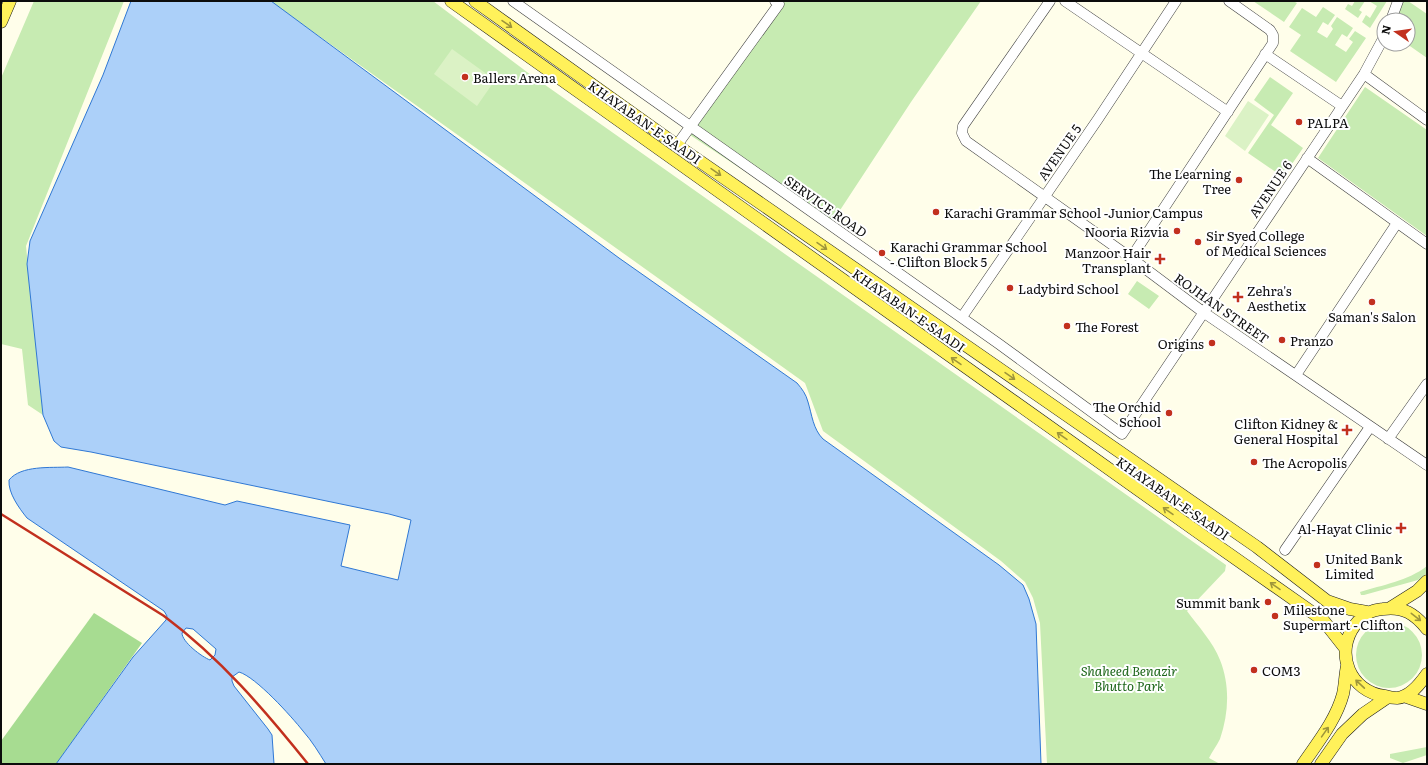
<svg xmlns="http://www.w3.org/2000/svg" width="1428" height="765" viewBox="0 0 1428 765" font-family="Literata,serif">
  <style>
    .green { fill: #c7ebb2 }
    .forest { fill: #a7dc91 }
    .pitch { fill: #dbf2c5 }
    .water { fill: #acd0f9; stroke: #3078d4; fill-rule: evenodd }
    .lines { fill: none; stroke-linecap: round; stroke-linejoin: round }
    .minor-casing { stroke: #3f3f3f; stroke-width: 11 }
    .major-casing { stroke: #1d1d1d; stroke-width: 13 }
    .minor { stroke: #fff; stroke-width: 10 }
    .major { stroke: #fff15a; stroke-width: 12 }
    .rail { stroke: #c2301e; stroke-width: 2.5 }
    .oneway { stroke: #9e953b }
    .poi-dot { fill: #c2301e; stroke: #fff; stroke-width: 1.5 }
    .labels { text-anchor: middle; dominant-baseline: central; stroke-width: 4; stroke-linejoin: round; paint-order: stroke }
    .poi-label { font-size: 13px; fill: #0c0c0c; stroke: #fff; text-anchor: start }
    .street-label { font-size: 13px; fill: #0c0c0c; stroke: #fff }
    .park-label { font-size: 13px; font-style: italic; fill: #1d6619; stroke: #fff }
  </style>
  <rect width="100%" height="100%" fill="#fffeea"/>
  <path class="green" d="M34,1H124L26,246L43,415L28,405L22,349L1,344V78Z
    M270,1H433L531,75L1226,565L1225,571L1187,611C1198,626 1213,642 1220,660C1230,685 1229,713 1220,739C1217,745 1212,752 1209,758L1220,764H1047L1040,623L1033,598L1025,582L1001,561L823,431L805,383Z
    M775,1H981L911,102L829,227L690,135Z
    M1253,1H1293L1297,3L1284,22Z
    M1355,1H1365L1359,10L1362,12L1358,18L1345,9L1348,4L1352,6Z
    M1369,1H1387L1370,28L1362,22L1366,15L1370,18L1377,6Z
    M1402,1H1408L1427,14V58L1407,44L1408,20H1395Z
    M1323,7L1335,15L1328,25L1323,22L1317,32L1327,38L1333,29L1331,26L1337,17L1353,28L1347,37L1342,34L1335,45L1346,52L1353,42L1349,39L1355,31L1366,38L1336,82L1290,51L1301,35L1289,27L1302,8L1316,17Z
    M1270,77L1293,93L1271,125L1303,148L1283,177L1248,153L1274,115L1254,100Z
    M1365,87L1427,130V236L1318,158Z
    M1137,281L1159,296L1149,309L1128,294Z
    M1427,566V573L1418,580L1364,595H1361L1360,592C1382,585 1408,581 1427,566Z
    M1356 655a33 33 0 1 1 66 0a33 33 0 1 1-66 0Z
    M1427,747V755L1403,763L1390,758V754Z"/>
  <path class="forest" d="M94,613L142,643L56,764H1V741Z"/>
  <path class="pitch" d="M452,49L495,80L477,106L434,74Z
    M1248,101L1269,115L1245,151L1225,136Z"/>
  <path class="water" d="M131,1H271L619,258L797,383C802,389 806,394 808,402C812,415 813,429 823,439L999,565L1023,585L1029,599L1036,624L1041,764H326C319,753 312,741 303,731C291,716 256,677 239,672L232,677V681L234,686L268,729L272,735L274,764H56L133,657L166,620L167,616L164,611L27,518C19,508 8,493 9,480C21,465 51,468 68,467L225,505L237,501L350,525L341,566L398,580L411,520L389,514L91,452L61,447L54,441L43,415L27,264L30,241L103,75ZM186,628L193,629L216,649L215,655L210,660C202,657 182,642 182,633Z"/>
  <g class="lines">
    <defs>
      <path id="minor" d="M513,1L999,344L1122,434L1364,74L1384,37
        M1050,1L963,126L962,133L966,141L1131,258L1203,312L1427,465
        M1065,1L1228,112
        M1391,20L1398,1
        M1265,54L1342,106
        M1364,74L1427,120
        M677,145L779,4L775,1
        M1307,158L1427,244
        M1131,258L1273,43V35L1270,30L1229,1
        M962,317L1098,119L1176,1
        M1296,375L1397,223
        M1388,439L1427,384
        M1285,550L1370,427"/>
      <path id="major" d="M451,1L1192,528L1323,620L1345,648
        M475,1L685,151L1257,547L1327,601L1350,609L1367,612
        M1,22L10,1
        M1390,608L1417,591L1427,581
        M1427,629C1415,614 1403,606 1383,609C1370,610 1363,615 1355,625C1334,653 1350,692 1385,696C1388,697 1393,698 1397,698C1410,697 1420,684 1427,674
        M1404,696L1427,704
        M1303,764C1318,742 1336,720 1343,694C1345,685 1345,675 1347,666
        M1321,764L1342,734L1363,714L1388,697"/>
    </defs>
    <use href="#minor" class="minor-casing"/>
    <use href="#major" class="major-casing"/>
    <use href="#minor" class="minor"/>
    <use href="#major" class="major"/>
    <path class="rail" d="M1,514L164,616C220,658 264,709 308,764"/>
  </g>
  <defs><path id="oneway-shaft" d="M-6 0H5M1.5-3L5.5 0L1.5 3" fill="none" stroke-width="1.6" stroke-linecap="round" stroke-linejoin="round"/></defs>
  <g class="oneway">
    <use href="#oneway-shaft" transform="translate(507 24) rotate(35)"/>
    <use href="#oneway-shaft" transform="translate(716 172) rotate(35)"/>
    <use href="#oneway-shaft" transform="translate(822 246) rotate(35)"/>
    <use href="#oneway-shaft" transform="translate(956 361) rotate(-145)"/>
    <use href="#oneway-shaft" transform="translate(1010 376) rotate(35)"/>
    <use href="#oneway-shaft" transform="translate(1062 436) rotate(-145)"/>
    <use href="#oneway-shaft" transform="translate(1168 511) rotate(-145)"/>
    <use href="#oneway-shaft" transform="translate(1275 586) rotate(-145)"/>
    <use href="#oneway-shaft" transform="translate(1416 617) rotate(38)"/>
    <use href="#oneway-shaft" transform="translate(1360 684) rotate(-137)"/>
    <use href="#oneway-shaft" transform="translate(1325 732) rotate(-55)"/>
  </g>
  <g class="poi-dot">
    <circle cx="465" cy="77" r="4"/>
    <circle cx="1299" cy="122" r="4"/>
    <circle cx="1239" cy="180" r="4"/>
    <circle cx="936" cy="212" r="4"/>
    <circle cx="1177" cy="231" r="4"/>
    <circle cx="1198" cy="242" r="4"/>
    <circle cx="882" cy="253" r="4"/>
    <path d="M1158 253h4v4h4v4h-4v4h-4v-4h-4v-4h4z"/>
    <circle cx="1010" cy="288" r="4"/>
    <path d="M1236 291h4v4h4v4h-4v4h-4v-4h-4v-4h4z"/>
    <circle cx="1372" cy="302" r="4"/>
    <circle cx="1067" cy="326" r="4"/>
    <circle cx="1282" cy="340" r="4"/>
    <circle cx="1212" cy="343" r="4"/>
    <circle cx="1169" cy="413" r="4"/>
    <path d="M1345 424h4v4h4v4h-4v4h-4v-4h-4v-4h4z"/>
    <circle cx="1254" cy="462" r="4"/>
    <path d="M1399 522h4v4h4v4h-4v4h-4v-4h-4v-4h4z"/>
    <circle cx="1317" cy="565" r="4"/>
    <circle cx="1268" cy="602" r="4"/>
    <circle cx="1275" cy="616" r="4"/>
    <circle cx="1254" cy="670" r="4"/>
  </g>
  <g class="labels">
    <g class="poi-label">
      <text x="473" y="77">Ballers Arena</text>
      <text x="1307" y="122">PALPA</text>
      <text x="1231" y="173" text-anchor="end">The Learning<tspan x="1231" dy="15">Tree</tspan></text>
      <text x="944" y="212">Karachi Grammar School -Junior Campus</text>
      <text x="1169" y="231" text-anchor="end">Nooria Rizvia</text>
      <text x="1206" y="235">Sir Syed College<tspan x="1206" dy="15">of Medical Sciences</tspan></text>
      <text x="890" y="246">Karachi Grammar School<tspan x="890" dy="15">- Clifton Block 5</tspan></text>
      <text x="1151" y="252" text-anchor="end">Manzoor Hair<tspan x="1151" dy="15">Transplant</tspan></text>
      <text x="1018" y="288">Ladybird School</text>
      <text x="1247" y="290">Zehra's<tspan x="1247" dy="15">Aesthetix</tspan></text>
      <text x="1372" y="316" text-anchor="middle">Saman's Salon</text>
      <text x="1075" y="326">The Forest</text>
      <text x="1290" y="340">Pranzo</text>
      <text x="1204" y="343" text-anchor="end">Origins</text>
      <text x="1161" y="406" text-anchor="end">The Orchid<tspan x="1161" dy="15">School</tspan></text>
      <text x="1338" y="423" text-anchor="end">Clifton Kidney &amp;<tspan x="1338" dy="15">General Hospital</tspan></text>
      <text x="1262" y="462">The Acropolis</text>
      <text x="1392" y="528" text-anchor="end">Al-Hayat Clinic</text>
      <text x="1325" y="558">United Bank<tspan x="1325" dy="15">Limited</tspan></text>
      <text x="1260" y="602" text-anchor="end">Summit bank</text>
      <text x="1283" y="609">Milestone<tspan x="1283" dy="15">Supermart - Clifton</tspan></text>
      <text x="1262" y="670">COM3</text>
    </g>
    <g class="street-label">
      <text transform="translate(645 122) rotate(35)">KHAYABAN-E-SAADI</text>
      <text transform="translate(1059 152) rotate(-55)">AVENUE 5</text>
      <text transform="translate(1270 189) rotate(-56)">AVENUE 6</text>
      <text transform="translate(826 206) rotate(35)">SERVICE ROAD</text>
      <text transform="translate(1222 308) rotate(35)">ROJHAN STREET</text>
      <text transform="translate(909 310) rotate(35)">KHAYABAN-E-SAADI</text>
      <text transform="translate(1173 498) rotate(35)">KHAYABAN-E-SAADI</text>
    </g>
    <g class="park-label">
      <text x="1129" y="670">Shaheed Benazir<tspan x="1129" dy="15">Bhutto Park</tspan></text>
    </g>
  </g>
  <rect width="1428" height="765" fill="none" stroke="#0c0c0c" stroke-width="4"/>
  <g transform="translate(1396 32) rotate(283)"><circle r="19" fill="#ffffff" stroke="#9e9e9e"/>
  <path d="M0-3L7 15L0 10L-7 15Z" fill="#c2301e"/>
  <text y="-6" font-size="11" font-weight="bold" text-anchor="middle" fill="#0c0c0c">N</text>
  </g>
</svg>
